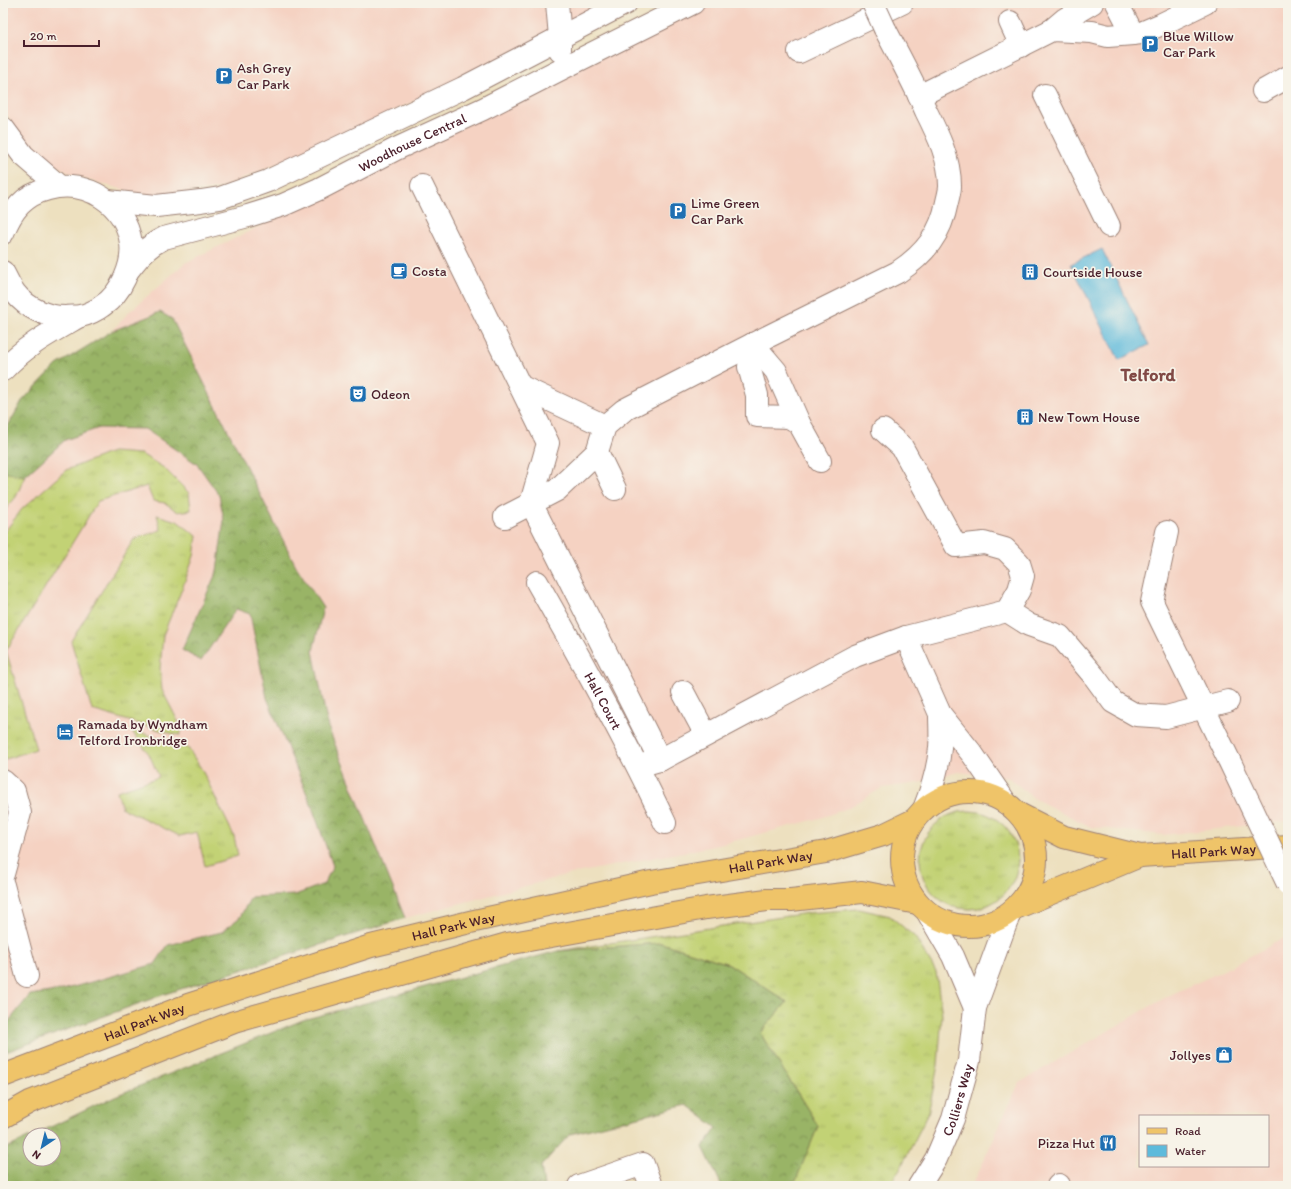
<svg xmlns="http://www.w3.org/2000/svg" width="1291" height="1189" viewBox="0 0 1291 1189" font-family="Itim,sans-serif">
  <style>
    .built { fill: #f5d2c2; fill-rule: evenodd }
    .grass { fill: url(#grass-tufts); stroke: #867850 }
    .forest { fill: url(#forest-crowns); stroke: #726a48 }
    .water { fill: #5dbadb; stroke: #546c83 }
    .lines { fill: none; stroke-linecap: round; stroke-linejoin: round }
    .minor-casing { stroke: #9c8075; stroke-width: 24 }
    .major-casing { stroke: #9c8075; stroke-width: 24 }
    .minor { stroke: #fff; stroke-width: 22 }
    .major { stroke: #efc469; stroke-width: 22 }
    .minor-bridge-casing { stroke: #9c8075; stroke-width: 24; stroke-linecap: butt }
    .minor-bridge { stroke: #fff; stroke-width: 22 }
    .labels { text-anchor: middle; dominant-baseline: central; stroke-width: 3.5; stroke-linejoin: round; paint-order: stroke }
    .poi-label { font-size: 14px; fill: #4a1f2b; stroke: #f7f3e8; text-anchor: start }
    .street-label { font-size: 14px; fill: #4a1f2b; stroke: #f7f3e8 }
    .district-label { font-size: 18px; font-weight: bold; fill: #814945; stroke: #f7f3e8 }
  </style>
  <defs>
    <pattern id="grass-tufts" width="24" height="20" patternUnits="userSpaceOnUse"><rect width="24" height="20" fill="#c2d275"/><path d="M3 7l-1-3M5 7V3M7 7l1-3M15 17l-1-3M17 17v-4M19 17l1-3" fill="none" stroke="#a8b465"/></pattern>
    <pattern id="forest-crowns" width="20" height="18" patternUnits="userSpaceOnUse"><rect width="20" height="18" fill="#99b466"/><path d="M2 6a3 3 0 1 1 6 0M12 15a3 3 0 1 1 6 0" fill="none" stroke="#7f9254"/></pattern>
  </defs>
  <rect width="100%" height="100%" fill="#f7f3e8"/>
  <filter id="ink" filterUnits="userSpaceOnUse"><feTurbulence type="fractalNoise" baseFrequency=".025" numOctaves="2"/><feDisplacementMap in="SourceGraphic" scale="8" xChannelSelector="R" yChannelSelector="G"/><feConvolveMatrix kernelMatrix="1 2 1 2 8 2 1 2 1" color-interpolation-filters="sRGB"/></filter>
  <filter id="wash" filterUnits="userSpaceOnUse"><feTurbulence type="fractalNoise" baseFrequency=".012" numOctaves="4" result="noise"/><feDisplacementMap in="SourceGraphic" scale="16" xChannelSelector="R" yChannelSelector="G"/><feGaussianBlur stdDeviation="0.9" result="paint"/><feColorMatrix in="noise" values="0 0 0 0 0 0 0 0 0 0 0 0 0 0 0 0 0 1.4 0 .05"/><feComposite in="paint" operator="in"/></filter>
  <g filter="url(#wash)">
    <rect width="100%" height="100%" fill="#ede0bf"/>
    <path class="built" d="M3,3H614L351,132L221,188L151,197L99,183L69,173L44,158L19,135L3,107Z
      M710,3H1288V821L1163,835L1091,827L1035,799L1009,778L958,772L918,783L882,788L848,808L820,818L719,845L571,874L405,918L165,994L3,1053V435L22,401L57,365L112,331L129,312L185,263Z
      M1288,936V1186H972L1019,1083L1168,996L1218,973ZM1140,1116H1268V1166H1140Z"/>
    <path class="grass" d="M112,452L141,454L164,468L189,493L191,510L178,512L165,503L153,501L147,486L98,501L6,651L36,749L3,760V534L22,509L66,470Z
      M3,472L25,476L16,497L3,512Z
      M157,515L177,521L197,536L194,556L182,589L163,635L160,669L162,690L182,729L180,735L173,734L92,710L71,641L134,539L161,530Z
      M130,729L188,748L202,770L234,836L238,856L205,866L197,832L180,836L122,808L117,791L159,777L149,754Z
      M920 860a49 49 0 1 1 98 0a49 49 0 1 1-98 0Z
      M859,909L890,916L915,937L936,972L942,1015L938,1065L928,1114L899,1171L888,1186H781L796,1179L818,1126L760,1033L787,1002L729,964L661,943L558,951L808,913Z"/>
    <path class="forest" d="M160,312L172,319L296,566L323,608L313,651L328,727L405,918L165,994L3,1053V1024L9,1021L30,995L63,990L155,964L168,945L222,932L240,917L251,897L295,895L324,884L333,866L311,804L267,698L250,614L236,609L201,661L182,650L217,571L224,520L219,495L197,464L145,429L99,428L65,440L25,476L3,472V435L22,401L57,365L112,331Z
      M661,943L729,964L787,1002L760,1033L818,1126L796,1180L781,1186H722L703,1147L717,1128L687,1105L570,1134L541,1166L544,1186H3V1150L30,1137V1159H54V1135H34L115,1096L303,1020L558,951Z"/>
    <path class="water" d="M1102,249L1149,345L1119,360L1071,264Z"/>
  </g>
  <g filter="url(#ink)">
    <g class="lines">
      <defs>
        <g id="minor">
          <path d="M557,3L560,37V50"/>
          <path d="M1117,3L1133,34"/>
          <path d="M1010,22L1021,46"/>
          <path d="M1052,30L1065,19L1092,3"/>
          <path d="M799,52L902,3"/>
          <path d="M1263,91L1288,77"/>
          <path d="M1045,95L1109,226"/>
          <path d="M919,96L1052,30L1092,32L1108,36L1133,34L1141,33L1162,24L1205,3"/>
          <path d="M3,128L23,155L59,186"/>
          <path d="M422,186L548,443L531,503L660,760"/>
          <path d="M108,201L156,206L201,201L220,198L268,181L463,88L626,3"/>
          <path d="M3,233C12,210 24,195 48,189C87,179 125,203 131,243C134,265 121,294 102,306C97,310 87,315 80,316C75,317 70,316 65,317C46,317 27,308 15,293C10,287 7,279 3,272"/>
          <path id="s1" d="M130,268C141,254 148,246 164,238L248,216L283,205L319,189L396,149L483,109L559,70L693,3"/>
          <path d="M753,344L776,371L799,423L820,461"/>
          <path d="M753,344L749,367L757,395V416L789,417L799,423"/>
          <path d="M3,370C25,346 50,333 78,317"/>
          <path d="M520,386L605,426"/>
          <path d="M615,489L597,452L605,426L624,410L753,344L898,272C925,254 941,234 947,202C948,197 950,191 950,186C950,159 938,135 926,111C914,83 899,56 885,29"/>
          <path d="M505,517L557,490L597,452"/>
          <path d="M1167,532L1152,602L1229,760"/>
          <path id="s2" d="M537,582C582,661 626,740 665,823"/>
          <path d="M1007,611L1029,625L1060,636L1094,676L1113,702L1136,715L1166,717L1228,701"/>
          <path d="M906,637L940,714L973,755L1006,803"/>
          <path d="M683,692L706,735"/>
          <path d="M638,766L660,760L855,656L906,637L1007,611L1019,590L1023,576L1019,563L1005,549L984,543L956,546L902,447L883,430"/>
          <path d="M3,781L14,791L20,813L3,874"/>
          <path d="M924,809C932,789 938,770 940,748C941,737 940,725 940,714"/>
          <path d="M3,885L27,976"/>
          <path d="M928,913L953,956L975,1008"/>
          <path d="M579,1186L643,1164L651,1186"/>
          <path id="s3" d="M919,1186L936,1159L953,1119L969,1061L975,1008L1009,915"/>
          <path d="M1058,1186L1059,1185"/>
        </g>
        <g id="major">
          <circle cx="969" cy="859" r="67"/>
          <path d="M1021,815L1064,837L1140,856"/>
          <path id="s4" d="M1018,907L1140,856L1288,846"/>
          <path id="s5" d="M3,1076L188,1005L371,946L470,922L651,882L826,852L883,835L914,820"/>
          <path d="M3,1117L30,1102L234,1022L507,944L706,908L767,900H791L862,892L917,903"/>
        </g>
      </defs>
      <use href="#minor" class="minor-casing"/>
      <use href="#major" class="major-casing"/>
      <use href="#minor" class="minor"/>
      <use href="#major" class="major"/>
      <defs>
        <path id="minor-bridge" d="M873,3L885,29
          M1229,760L1288,884"/>
      </defs>
      <use href="#minor-bridge" class="minor-bridge-casing"/>
      <use href="#minor-bridge" class="minor-bridge"/>
    </g>
  </g>
  <defs>
    <symbol id="parking-square" viewBox="-11 -11 22 22"><rect x="-9" y="-9" width="18" height="18" rx="4" fill="#1f6fb2" stroke="#f7f3e8"/><path d="M-3.5-5.5H1a3.5 3.5 0 0 1 0 7H-1V5.5H-3.5ZM-1-3.4V-.6H.8a1.4 1.4 0 0 0 0-2.8Z" fill="#fff"/></symbol>
    <symbol id="cafe-square" viewBox="-11 -11 22 22"><rect x="-9" y="-9" width="18" height="18" rx="4" fill="#1f6fb2" stroke="#f7f3e8"/><path d="M-5.5-4.5H6V0H3Q3 3.5 0 3.5H-2.5Q-5.5 3.5-5.5 0ZM3-3.2v2h1.7v-2ZM-6 4.5H4V6H-6Z" fill="#fff"/></symbol>
    <symbol id="building-square" viewBox="-11 -11 22 22"><rect x="-9" y="-9" width="18" height="18" rx="4" fill="#1f6fb2" stroke="#f7f3e8"/><path d="M-4-6H4V6H1V3H-1V6H-4ZM-2.5-4.3h1.7v1.8h-1.7ZM.8-4.3h1.7v1.8H.8ZM-2.5-1h1.7V.8h-1.7ZM.8-1h1.7V.8H.8Z" fill="#fff"/></symbol>
    <symbol id="theatre-square" viewBox="-11 -11 22 22"><rect x="-9" y="-9" width="18" height="18" rx="4" fill="#1f6fb2" stroke="#f7f3e8"/><path d="M-5-5.5Q0-4 5-5.5V0Q5 5 0 6Q-5 5-5 0ZM-3.3-2.5H-1v1.5H-3.3ZM1-2.5H3.3v1.5H1ZM-2.8 1Q0 5.5 2.8 1Z" fill="#fff"/></symbol>
    <symbol id="hotel-square" viewBox="-11 -11 22 22"><rect x="-9" y="-9" width="18" height="18" rx="4" fill="#1f6fb2" stroke="#f7f3e8"/><path d="M-6-4.5h1.5V1H6V5H4.5V3h-9V5H-6ZM-4 0a1.8 1.8 0 1 1 3.6 0ZM.5 0V-2.5h3Q6-2.5 6 0Z" fill="#fff"/></symbol>
    <symbol id="shop-square" viewBox="-11 -11 22 22"><rect x="-9" y="-9" width="18" height="18" rx="4" fill="#1f6fb2" stroke="#f7f3e8"/><path d="M-5-2.5h2.3a2.7 3.5 0 0 1 5.4 0H5L5.5 6h-11ZM-1.5-2.5h3a1.5 2.3 0 0 0-3 0Z" fill="#fff"/></symbol>
    <symbol id="restaurant-square" viewBox="-11 -11 22 22"><rect x="-9" y="-9" width="18" height="18" rx="4" fill="#1f6fb2" stroke="#f7f3e8"/><path d="M-5-6h1v4h1v-4h1v4h1v-4h1v5L-1.5 .5V6h-2V.5L-5-1ZM5-6V6H3V1.5H1.5Q1.5-4 5-6Z" fill="#fff"/></symbol>
  </defs>
  <g fill-rule="evenodd">
    <use href="#parking-square" x="1140" y="34" width="20" height="20"/>
    <use href="#parking-square" x="214" y="66" width="20" height="20"/>
    <use href="#parking-square" x="668" y="201" width="20" height="20"/>
    <use href="#cafe-square" x="389" y="261" width="20" height="20"/>
    <use href="#building-square" x="1020" y="262" width="20" height="20"/>
    <use href="#theatre-square" x="348" y="384" width="20" height="20"/>
    <use href="#building-square" x="1015" y="407" width="20" height="20"/>
    <use href="#hotel-square" x="55" y="722" width="20" height="20"/>
    <use href="#shop-square" x="1214" y="1045" width="20" height="20"/>
    <use href="#restaurant-square" x="1098" y="1133" width="20" height="20"/>
  </g>
  <g class="labels">
    <g class="poi-label">
      <text x="1163" y="36">Blue Willow<tspan x="1163" dy="16">Car Park</tspan></text>
      <text x="237" y="68">Ash Grey<tspan x="237" dy="16">Car Park</tspan></text>
      <text x="691" y="203">Lime Green<tspan x="691" dy="16">Car Park</tspan></text>
      <text x="412" y="271">Costa</text>
      <text x="1043" y="272">Courtside House</text>
      <text x="371" y="394">Odeon</text>
      <text x="1038" y="417">New Town House</text>
      <text x="78" y="724">Ramada by Wyndham<tspan x="78" dy="16">Telford Ironbridge</tspan></text>
      <text x="1211" y="1055" text-anchor="end">Jollyes</text>
      <text x="1095" y="1143" text-anchor="end">Pizza Hut</text>
    </g>
    <g class="street-label">
      <text stroke="none"><textPath href="#s1" startOffset="313">Woodhouse Central</textPath></text>
      <text stroke="none"><textPath href="#s2" startOffset="136">Hall Court</textPath></text>
      <text stroke="none"><textPath href="#s4" startOffset="206">Hall Park Way</textPath></text>
      <text stroke="none"><textPath href="#s5" startOffset="799">Hall Park Way</textPath></text>
      <text stroke="none"><textPath href="#s5" startOffset="475">Hall Park Way</textPath></text>
      <text stroke="none"><textPath href="#s5" startOffset="151">Hall Park Way</textPath></text>
      <text stroke="none"><textPath href="#s3" startOffset="95">Colliers Way</textPath></text>
    </g>
    <g class="district-label">
      <text x="1148" y="375">Telford</text>
    </g>
  </g>
  <rect width="1291" height="1189" fill="none" stroke="#f7f3e8" stroke-width="16"/>
  <rect x="1139" y="1115" width="130" height="52" fill="#f7f3e8" stroke="#b29e9c"/>
  <rect x="1147" y="1128" width="20" height="6" fill="#efc469" stroke="#b29e9c"/>
  <text x="1175" y="1135" font-size="12" fill="#4a1f2b">Road</text>
  <rect x="1147" y="1145" width="20" height="12" fill="#5dbadb" stroke="#b29e9c"/>
  <text x="1175" y="1155" font-size="12" fill="#4a1f2b">Water</text>
  <g transform="translate(42 1147) rotate(215)"><circle r="19" fill="#f7f3e8" stroke="#b29e9c"/>
  <path d="M0-3L7 15L0 10L-7 15Z" fill="#1f6fb2"/>
  <text y="-6" font-size="11" font-weight="bold" text-anchor="middle" fill="#4a1f2b">N</text>
  </g>
  <path d="M24 40v6h75v-6" fill="none" stroke="#4a1f2b" stroke-width="2"/>
  <text x="30" y="40" font-size="12" fill="#4a1f2b" stroke="#f7f3e8" stroke-width="3" paint-order="stroke">20 m</text>
</svg>
